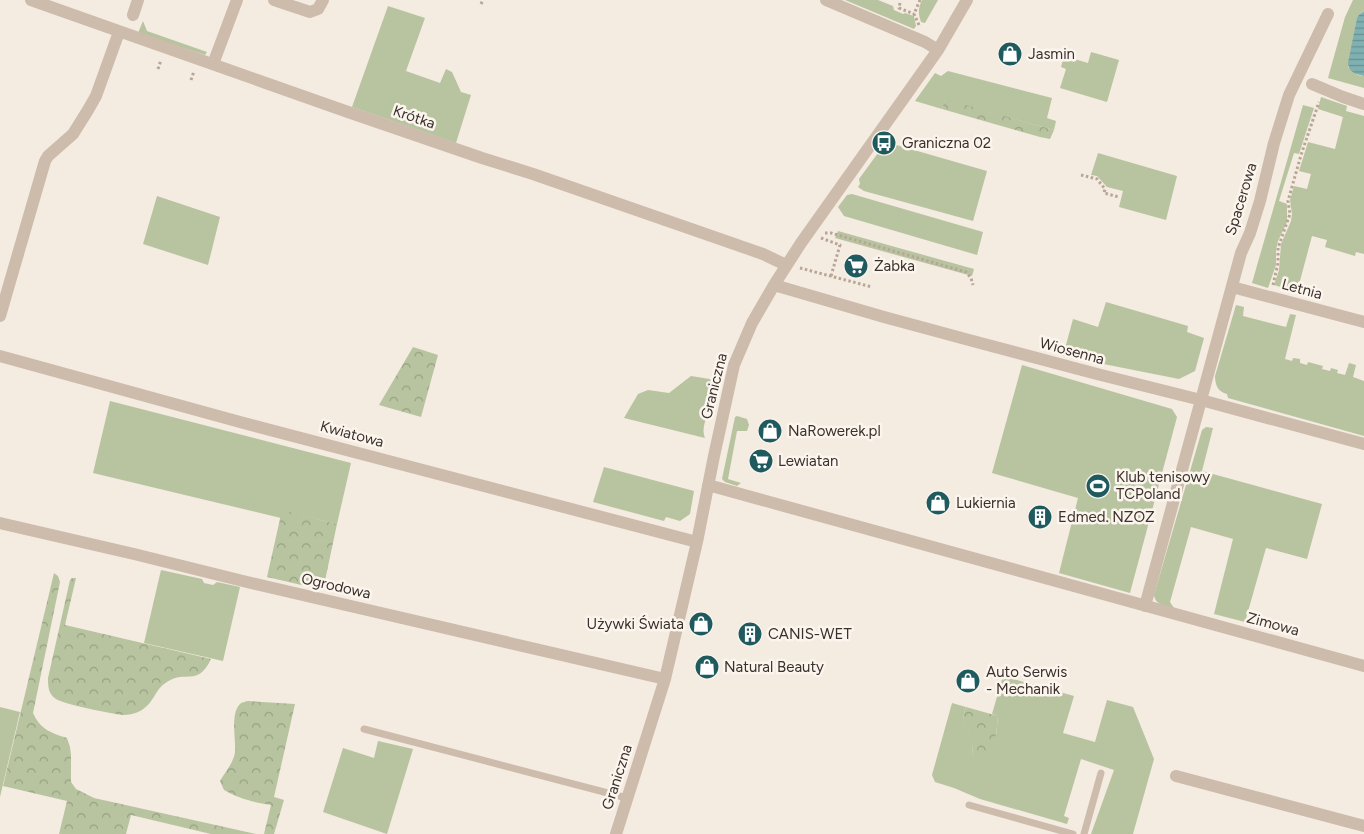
<svg xmlns="http://www.w3.org/2000/svg" width="1364" height="834" viewBox="0 0 1364 834" font-family="Figtree,sans-serif">
  <style>
    .green { fill: #b8c4a0 }
    .forest { fill: url(#forest-crowns) }
    .water { fill: url(#water-rules) }
    .lines { fill: none; stroke-linecap: round; stroke-linejoin: round }
    .path { stroke: #b9a596; stroke-width: 3; stroke-dasharray: 2.5 2.5; stroke-linecap: butt }
    .service { stroke: #cdbbac; stroke-width: 7 }
    .minor { stroke: #cdbbac; stroke-width: 12 }
    .labels { text-anchor: middle; dominant-baseline: central; stroke-width: 5; stroke-linejoin: round; paint-order: stroke }
    .poi-label { font-size: 15px; fill: #3b302b; stroke: #fbf5ee; text-anchor: start }
    .street-label { font-size: 15px; fill: #3b302b; stroke: #fbf5ee }
  </style>
  <defs>
    <pattern id="forest-crowns" width="20" height="18" patternUnits="userSpaceOnUse" patternTransform="scale(1.25)"><rect width="20" height="18" fill="#b8c4a0"/><path d="M2 6a3 3 0 1 1 6 0M12 15a3 3 0 1 1 6 0" fill="none" stroke="#97a083"/></pattern>
    <pattern id="water-rules" width="6" height="5" patternUnits="userSpaceOnUse" patternTransform="scale(1.25)"><rect width="6" height="5" fill="#7fb0b2"/><path d="M0 2.5h6" fill="none" stroke="#699091"/></pattern>
  </defs>
  <rect width="100%" height="100%" fill="#f4ebe1"/>
  <path class="green" d="M845,0H878L893,6L894,10L903,14L905,13L914,16L916,26L914,29Z
    M922,0H938L925,23L921,22C918,13 918,9 922,0Z
    M1353,0H1364V11L1362,12L1357,19L1348,67L1358,75L1364,76V88L1328,78L1345,17Z
    M388,6L425,18L406,71L440,83L446,69L452,72L461,92L471,95L456,143L352,107Z
    M143,21L147,31L207,52L205,55L138,33Z
    M1091,52L1119,60L1107,102L1060,88L1066,69L1061,67L1064,56L1088,63Z
    M948,71L1052,98L1047,118L1056,121L1054,130L945,100L942,109L915,101L935,73L941,76Z
    M1321,97L1347,106L1346,111L1364,116V254L1356,252L1355,256L1325,247L1327,240L1312,236L1297,292L1274,285L1279,270L1281,244L1291,221L1292,214L1290,200L1294,186L1307,189L1311,174L1299,171L1308,142L1335,149L1343,117L1318,109Z
    M1303,105L1314,108L1299,154L1294,153L1279,201L1287,204V222L1278,241L1276,250V265L1268,288L1252,283Z
    M886,142L987,171L973,221L864,191L858,187L860,184L859,179Z
    M1098,153L1177,176L1166,220L1119,207L1123,191L1107,187L1097,176L1091,175Z
    M852,194L983,232L977,255L844,216L838,207L847,195Z
    M157,196L220,217L208,265L143,244Z
    M838,231L974,269L972,276L835,238Z
    M1106,302L1188,326L1187,332L1204,338L1195,371L1179,379L1063,356L1073,319L1098,327Z
    M1236,305L1244,307L1243,316L1286,327L1290,314L1296,315L1285,359L1292,361L1293,358L1300,359V363L1307,365L1308,362L1323,366L1322,369L1330,371L1331,368L1338,370L1337,373L1345,375L1349,363L1356,365L1353,377L1364,381V436L1228,398L1227,394C1218,392 1215,385 1215,376Z
    M1022,365L1172,409L1177,417L1130,593L1059,573L1078,498L992,473Z
    M691,376L716,380L708,415C704,422 702,431 705,438L624,418L638,394L648,390L669,393Z
    M110,401L351,463L337,524L283,511L281,518L93,473Z
    M737,416L747,419L749,425L747,431H737L728,479L741,483L737,486L725,482L722,479L735,417Z
    M1206,427L1213,428L1202,471L1322,504L1307,559L1266,548L1245,622L1214,614L1233,539L1191,527L1170,602L1174,608C1166,606 1155,605 1154,595L1202,430Z
    M604,467L694,491L690,514L680,521L666,517L664,521L593,502Z
    M161,570L202,579L204,583L213,585L217,582L240,587L223,661L144,643Z
    M1003,676L1074,696L1063,733L1095,742L1107,700L1133,707L1154,759L1133,834H1091L1114,770L1081,759L1064,816L1069,818L1067,824L980,799L954,788L935,782L932,775L952,703L966,707C961,719 964,728 973,737V745L972,756L996,735L998,716L992,714Z
    M0,707L20,712L0,797Z
    M378,741L413,749L387,834L323,812L343,748L374,758Z"/>
  <path class="forest" d="M945,99L1054,130L1050,139L1040,137L942,109Z
    M413,347L438,355L421,417L379,405Z
    M282,510L337,524L323,590L267,577Z
    M54,573L58,576L60,582L33,713C40,729 51,733 67,738L70,747L71,755V782L76,789L94,798L256,834H211L131,815L126,834H59L67,801L3,786Z
    M72,578H76L65,625L211,659C197,688 186,669 167,682C154,689 155,704 138,712C134,714 128,715 123,715C112,714 63,704 56,699C48,694 48,686 48,678L70,580Z
    M248,701L295,704L274,797L284,800L274,834H264L271,805C253,802 240,799 224,790L220,781C225,772 234,762 235,752C236,739 230,714 240,704C242,702 245,702 248,701Z
    M966,707L998,716C997,726 996,749 987,755C985,757 982,757 980,759L972,756L973,745V737C963,728 961,720 966,707Z"/>
  <path class="water" d="M1364,11V76C1356,74 1348,72 1348,63L1357,18L1359,15Z"/>
  <g class="lines">
    <path class="path" d="M900,3L899,8L914,14
      M481,4L483,0
      M919,25L914,14L920,0
      M158,69L161,60
      M191,80L194,71
      M1081,175L1097,179L1105,189L1104,193L1119,197
      M825,233H831L966,272L971,278L973,285
      M821,238L840,245L831,276
      M800,268L872,287
      M1273,285L1278,263V248L1290,214L1288,201L1301,155L1319,102"/>
    <path class="service" d="M364,729L627,798
      M969,805L1073,834
      M1084,834L1101,773"/>
    <path class="minor" d="M31,0L348,112L482,158L533,174L763,254L786,265
      M274,0L310,12L318,9L323,0
      M826,0L925,42L938,50
      M133,15L138,0
      M213,64L237,0
      M1312,84L1343,97L1364,104
      M774,285L884,317L969,340L1097,374L1201,400L1364,444
      M1232,287L1364,322
      M0,316L45,161L48,156L73,134L88,110L96,96L119,32
      M0,356L240,422L697,542
      M708,485L1364,666
      M0,523L134,554L247,582L665,679
      M1145,606L1241,253L1250,233L1260,201L1274,143L1289,95L1328,14
      M1176,776L1364,826
      M616,834L665,679L697,542L714,456L734,365L752,323L774,285L801,243L938,50L967,0"/>
  </g>
  <defs>
    <symbol id="shop-disc" viewBox="-11 -11 22 22"><circle r="9.5" fill="#1f5a5e" stroke="#fbf5ee"/><path d="M-5-2.5h2.3a2.7 3.5 0 0 1 5.4 0H5L5.5 6h-11ZM-1.5-2.5h3a1.5 2.3 0 0 0-3 0Z" fill="#fff"/></symbol>
    <symbol id="bus-disc" viewBox="-11 -11 22 22"><circle r="9.5" fill="#1f5a5e" stroke="#fbf5ee"/><path d="M-5-6H5V4H4V6H2V4H-2V6H-4V4H-5ZM-3.5-4V0h7V-4ZM-3.5 1.2v1.5H-2V1.2ZM2 1.2v1.5H3.5V1.2Z" fill="#fff"/></symbol>
    <symbol id="supermarket-disc" viewBox="-11 -11 22 22"><circle r="9.5" fill="#1f5a5e" stroke="#fbf5ee"/><path d="M-6-5.5h2.5l.6 2H6L4.5 2H-2.5L-4.4-4H-6ZM-1.5 3.2a1.3 1.3 0 1 0 .1 0ZM3 3.2a1.3 1.3 0 1 0 .1 0Z" fill="#fff"/></symbol>
    <symbol id="stadium-disc" viewBox="-11 -11 22 22"><circle r="9.5" fill="#1f5a5e" stroke="#fbf5ee"/><path d="M0-5a6.5 5 0 1 0 0 10a6.5 5 0 1 0 0-10ZM-3.5-1.8h7v3.6h-7Z" fill="#fff"/></symbol>
    <symbol id="building-disc" viewBox="-11 -11 22 22"><circle r="9.5" fill="#1f5a5e" stroke="#fbf5ee"/><path d="M-4-6H4V6H1V3H-1V6H-4ZM-2.5-4.3h1.7v1.8h-1.7ZM.8-4.3h1.7v1.8H.8ZM-2.5-1h1.7V.8h-1.7ZM.8-1h1.7V.8H.8Z" fill="#fff"/></symbol>
  </defs>
  <g fill-rule="evenodd">
    <use href="#shop-disc" x="996" y="40" width="28" height="28"/>
    <use href="#bus-disc" x="870" y="129" width="28" height="28"/>
    <use href="#supermarket-disc" x="842" y="252" width="28" height="28"/>
    <use href="#shop-disc" x="756" y="417" width="28" height="28"/>
    <use href="#supermarket-disc" x="747" y="447" width="28" height="28"/>
    <use href="#stadium-disc" x="1084" y="472" width="28" height="28"/>
    <use href="#shop-disc" x="924" y="489" width="28" height="28"/>
    <use href="#building-disc" x="1026" y="503" width="28" height="28"/>
    <use href="#shop-disc" x="687" y="610" width="28" height="28"/>
    <use href="#building-disc" x="736" y="620" width="28" height="28"/>
    <use href="#shop-disc" x="693" y="653" width="28" height="28"/>
    <use href="#shop-disc" x="954" y="667" width="28" height="28"/>
  </g>
  <g class="labels">
    <g class="poi-label">
      <text x="1028" y="54">Jasmin</text>
      <text x="902" y="143">Graniczna 02</text>
      <text x="874" y="266">Żabka</text>
      <text x="788" y="431">NaRowerek.pl</text>
      <text x="778" y="461">Lewiatan</text>
      <text x="1116" y="477">Klub tenisowy<tspan x="1116" dy="17">TCPoland</tspan></text>
      <text x="956" y="503">Lukiernia</text>
      <text x="1058" y="517">Edmed. NZOZ</text>
      <text x="684" y="624" text-anchor="end">Używki Świata</text>
      <text x="768" y="634">CANIS-WET</text>
      <text x="724" y="667">Natural Beauty</text>
      <text x="986" y="672">Auto Serwis<tspan x="986" dy="17">- Mechanik</tspan></text>
    </g>
    <g class="street-label">
      <text transform="translate(414 117) rotate(19)">Krótka</text>
      <text transform="translate(1241 199) rotate(-73)">Spacerowa</text>
      <text transform="translate(1302 289) rotate(15)">Letnia</text>
      <text transform="translate(1072 351) rotate(15)">Wiosenna</text>
      <text transform="translate(714 386) rotate(-76)">Graniczna</text>
      <text transform="translate(352 434) rotate(15)">Kwiatowa</text>
      <text transform="translate(336 586) rotate(13)">Ogrodowa</text>
      <text transform="translate(1273 624) rotate(15)">Zimowa</text>
      <text transform="translate(617 777) rotate(-72)">Graniczna</text>
    </g>
  </g>
</svg>
